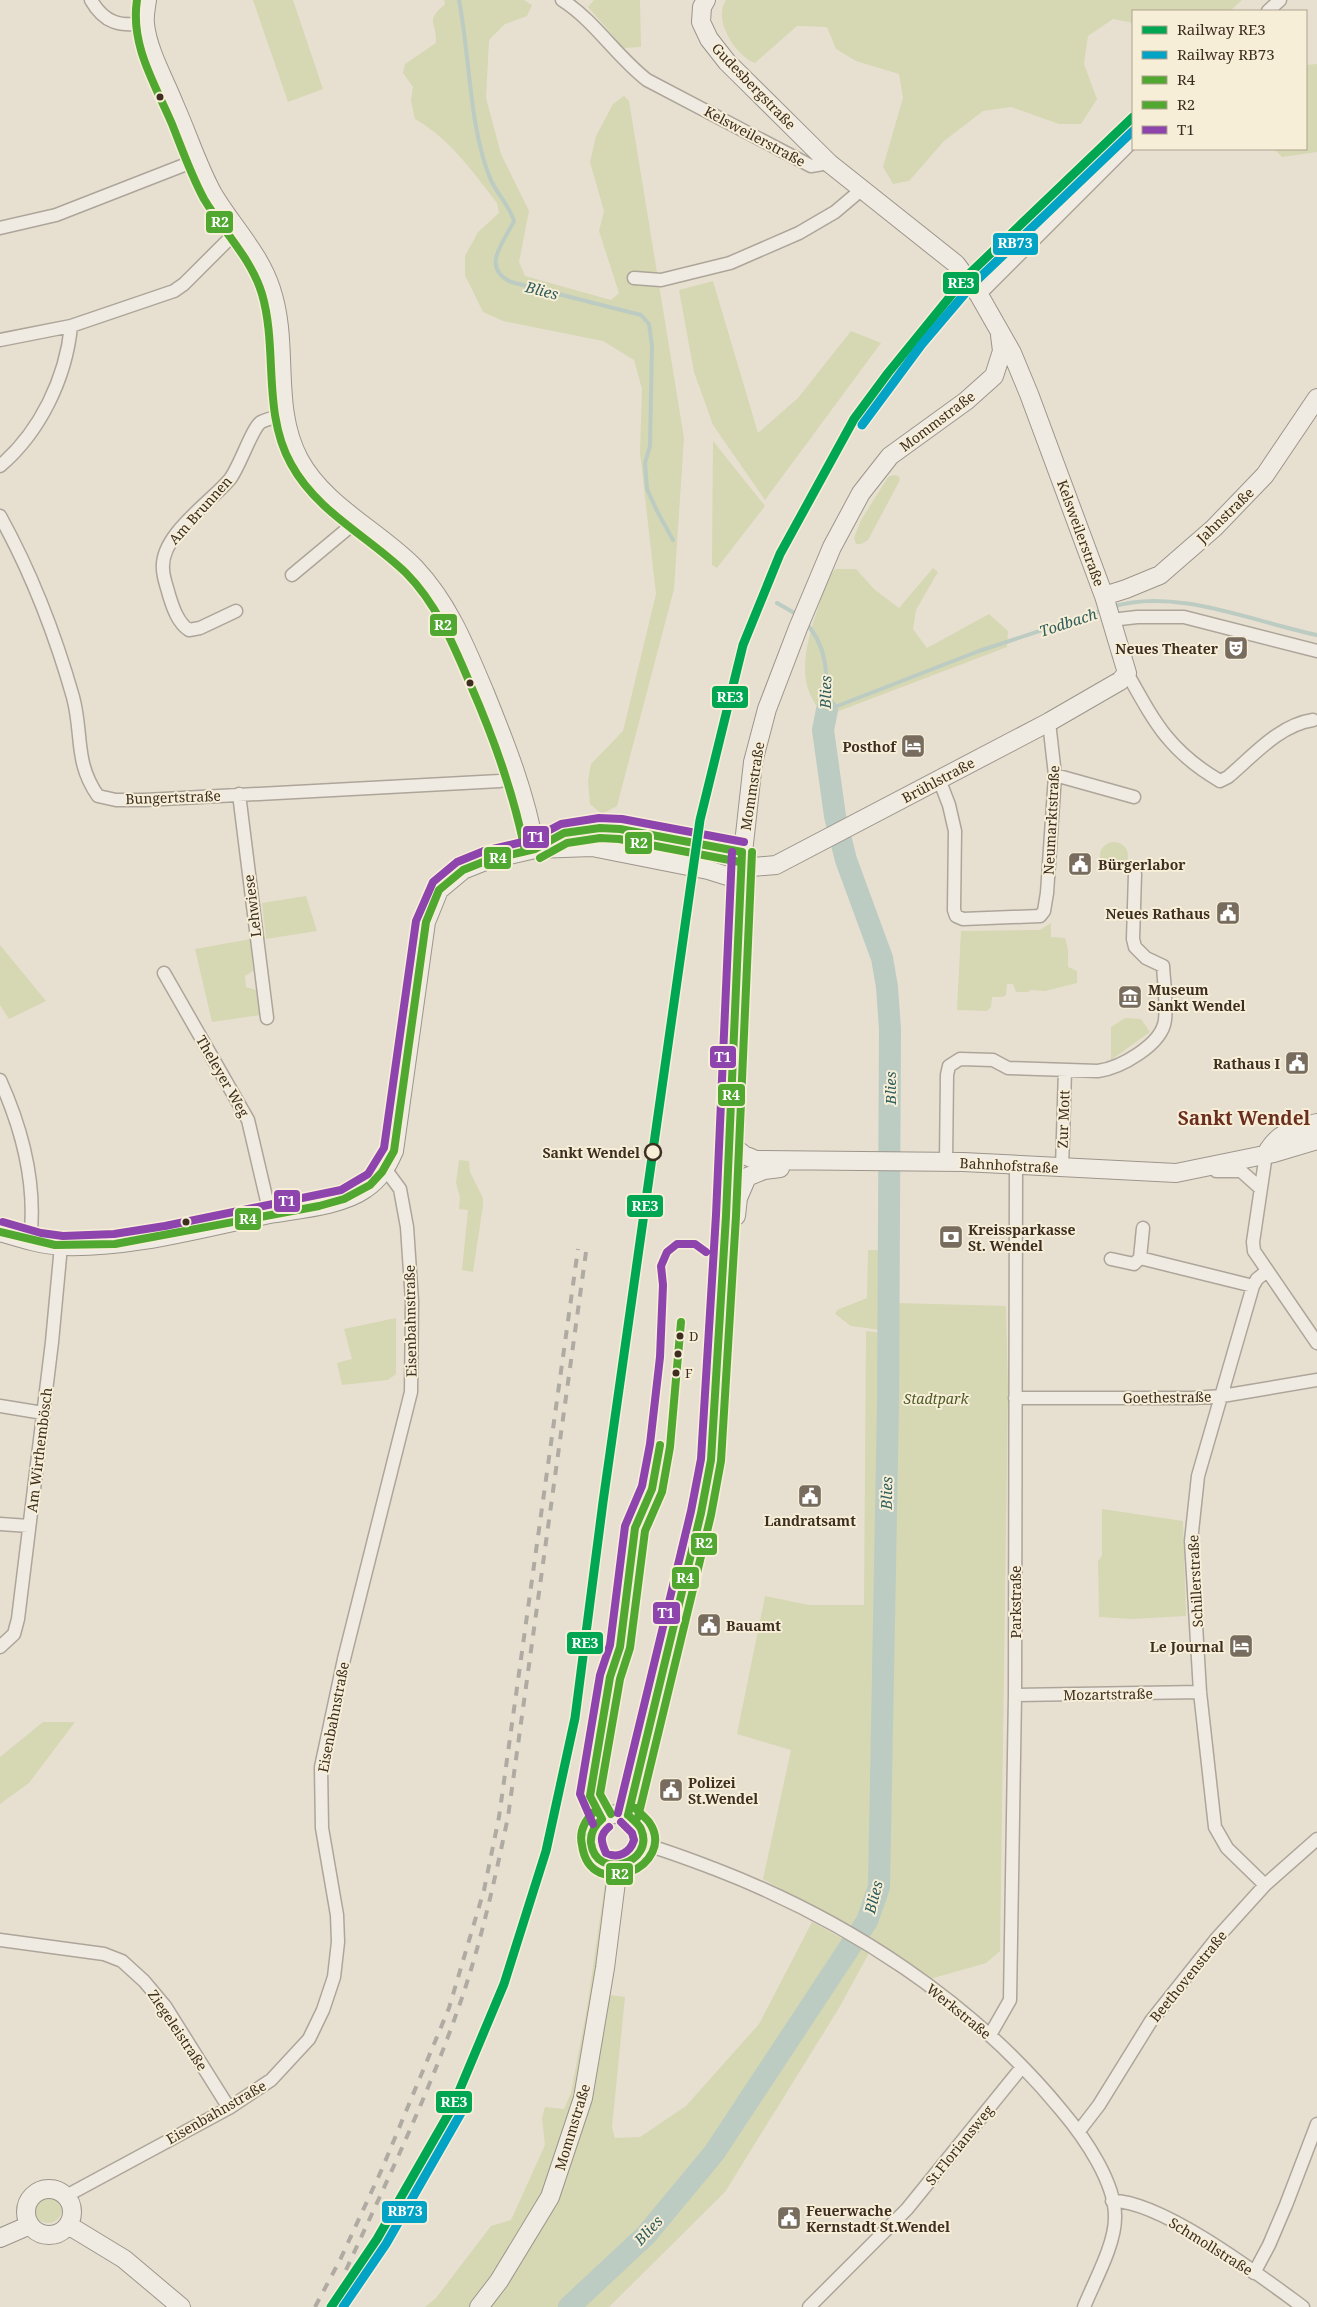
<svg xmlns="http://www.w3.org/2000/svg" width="1317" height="2307" viewBox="0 0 1317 2307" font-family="'Noto Serif',serif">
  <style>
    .green { fill: #d6d7b3 }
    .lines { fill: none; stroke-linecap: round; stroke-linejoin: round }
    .stream { stroke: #bcccc2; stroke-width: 4 }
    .river { stroke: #bcccc2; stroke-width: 22 }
    .street-casing { stroke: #ada599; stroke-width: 15 }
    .secondary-casing { stroke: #9c958a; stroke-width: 20 }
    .street { stroke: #efebe3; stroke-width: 12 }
    .secondary { stroke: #efebe3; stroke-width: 18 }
    .rail { stroke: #afaaa2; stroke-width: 4; stroke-dasharray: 9 9; stroke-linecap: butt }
    .bus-1-casing { stroke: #f7eed8; stroke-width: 11 }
    .bus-2-casing { stroke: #f7eed8; stroke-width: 11 }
    .bus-3-casing { stroke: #f7eed8; stroke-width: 11 }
    .bus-1 { stroke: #50a830; stroke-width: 8 }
    .bus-2 { stroke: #50a830; stroke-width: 8 }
    .bus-3 { stroke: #8e44ad; stroke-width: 8 }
    .rail-1-casing { stroke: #f7eed8; stroke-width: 12 }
    .rail-2-casing { stroke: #f7eed8; stroke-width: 12 }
    .rail-1 { stroke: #00a651; stroke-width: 9 }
    .rail-2 { stroke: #03a3c5; stroke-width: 9 }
    .bus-dot { fill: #3d2e20; stroke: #f7eed8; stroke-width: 2 }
    .stop-dot { fill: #f7eed8; stroke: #3d2e20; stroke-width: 2.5 }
    .labels { text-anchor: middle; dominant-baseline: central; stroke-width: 4; stroke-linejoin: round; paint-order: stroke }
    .bus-label { font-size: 13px; fill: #3d2e20; stroke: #f7eed8; text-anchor: start }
    .street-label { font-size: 14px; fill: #3d2e20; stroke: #f7eed8 }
    .poi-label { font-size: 14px; font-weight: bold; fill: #3d2e20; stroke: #f7eed8; text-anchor: start }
    .stop-label { font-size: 14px; font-weight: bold; fill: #3d2e20; stroke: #f7eed8; text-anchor: end }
    .park-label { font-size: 14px; font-style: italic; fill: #4d5a26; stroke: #f7eed8 }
    .water-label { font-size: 15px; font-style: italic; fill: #2f5d5a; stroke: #f7eed8 }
    .district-label { font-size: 19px; font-weight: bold; fill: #6b2e1e; stroke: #f7eed8 }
    .line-badge { stroke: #f7eed8; stroke-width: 2 }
    .badge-label { font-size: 14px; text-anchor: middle; font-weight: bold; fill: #fff }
  </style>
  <rect width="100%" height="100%" fill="#e7e0d1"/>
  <path class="green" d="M253,0H293L323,89L288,102Z
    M444,0H524L532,5L527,16L505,24L489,40L486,98L501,154L529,211L519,262L525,276L611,300L619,293L599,231L604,211L590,162L596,136L613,104L624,96L629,101L684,438L674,589L617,806L602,814L590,804L588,781L591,764L623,731L656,594L640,453L642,389L634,360L603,341L503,321L483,312L465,275V256L478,232L499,213L497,203C472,171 451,140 415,119L411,101L413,87L403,73L405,64L436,43C437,21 424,22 445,4Z
    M594,0H640L641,47L624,48L588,7Z
    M726,0H1242L1230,11H1133V23L1113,19L1088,36L1084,64L1097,99L1081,124H1059L1011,107L983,111L944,141L909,181L893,184L883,167L903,98L899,74L856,61L836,49L827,27L797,26L755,63C736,56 712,20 726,0Z
    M1317,64V152L1282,157L1274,149H1306V65Z
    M713,281L758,433L798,398L851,331L881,343L765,500L713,425L694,372L679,290Z
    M713,441L765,506L717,568L712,565Z
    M893,475L899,476L900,480L868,540L861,544H856L854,538L861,520L888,477Z
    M933,568L938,572L916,610L913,629L927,648L989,614L1008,631L1007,647L826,716C794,687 805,648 817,611C822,596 825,582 835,569H856L875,590L899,608Z
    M1100 856a14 14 0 1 1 28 0a14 14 0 1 1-28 0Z
    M306,896L317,931L266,939L262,903Z
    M1051,923V937L1065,938L1068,949V967L1077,971V983L1045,991L1031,990L1028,992H1016L1013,984H1007L1006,995L1003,997H992L991,1007L987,1011L957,1010L961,931L1040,930Z
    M251,939L253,971L245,976L246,987L256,990L260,1015L212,1022L195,949Z
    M0,945L46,1001L9,1019L0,1005Z
    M1125,1018L1141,1019L1150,1032L1111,1060V1027Z
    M459,1160L469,1161L470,1172L483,1198V1205L473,1272L462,1270L468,1210L459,1209L460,1197L456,1183Z
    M868,1250H889L888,1331L851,1326L835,1314L837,1310L867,1298Z
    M898,1303L1006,1306L1008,1391L1000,1951L986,1963L930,1979L853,1924L847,1925L763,1879L791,1750L737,1734L765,1596L809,1605H864L866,1331L898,1335Z
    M396,1318V1374L388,1380L342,1385L337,1363L352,1359L344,1329Z
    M1102,1509L1183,1521L1186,1616L1132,1619L1099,1617L1098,1561L1102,1556Z
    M43,1722H75L29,1783L0,1804V1757Z
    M607,1869L631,1871L624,1883L610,1995L625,1997L612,2127L615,2138L640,2137L686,2106L759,2024L812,1922L869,1953L839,2008L725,2192L609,2307H425L436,2298L491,2226L511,2220L545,2145L542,2118L545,2107L564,2109L571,2093L588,2002Z
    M34 2209a14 14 0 1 1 28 0a14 14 0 1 1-28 0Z"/>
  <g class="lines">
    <path class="stream" d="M459,0C470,56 469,126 490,178C496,193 508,203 514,221C504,242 480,267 511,282L641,315L649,324L652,346L650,446L645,463L647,489L657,511L673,540
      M777,603L798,615
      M1112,607C1175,587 1254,622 1317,635
      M805,622C829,647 827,678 827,710L979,651L1103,610"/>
    <path class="river" d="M569,2307L646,2235L714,2153L867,1921L879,1887L888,1407L890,1029L887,987L882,958L846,860L835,816L823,730L827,710"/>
    <defs>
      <path id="street" d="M91,0C104,23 120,27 145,23
        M562,0C595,21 616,56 647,80L811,166L829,163
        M1268,11L1280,0
        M0,228L56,215L197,160
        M634,278L661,280L730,263L799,233L835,212L861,190
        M979,295L1133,141
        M0,340L71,326L174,291L184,284L237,231
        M0,466C40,432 66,378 71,326
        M0,516C32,574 55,634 73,697C83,734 74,762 98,796L116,800H145L500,781L518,777
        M292,575L358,520
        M236,611L200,628L189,630C178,623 173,608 169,595C167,587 163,577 163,569C160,535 210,503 230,479C240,466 252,428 261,422C267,419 276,417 283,415
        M1111,620L1137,617H1184L1317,651
        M1127,673C1155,723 1169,751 1220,781L1228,777C1253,756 1279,725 1313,720
        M1055,775L1134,797
        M939,779L949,805L955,831L954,910L956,916L963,919L1040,916L1044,911L1047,893L1055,775L1049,722
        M239,794L267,1018
        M164,973L248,1120L270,1214
        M0,1080C23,1131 37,1185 30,1241
        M1266,1154L1253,1242L1254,1251L1317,1343
        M946,1162L947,1075L949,1066L960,1059L993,1060L1008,1068L1098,1071C1120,1068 1162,1045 1165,1020C1167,1003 1164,983 1163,966L1146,958L1135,947L1133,939L1135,874
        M1062,1168L1065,1070
        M1216,1171H1241L1260,1188
        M1143,1228L1140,1258L1253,1286
        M1111,1259L1134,1264L1140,1258
        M1015,1398H1192L1222,1396L1317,1380
        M0,1406L43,1413
        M0,1524L29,1526
        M0,1647L14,1634L18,1619L52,1342L61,1246
        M1015,1695L1200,1692
        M643,1844C668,1851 691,1860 715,1869C847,1920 972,2001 1062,2111C1084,2137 1116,2183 1115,2218C1115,2245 1094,2282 1084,2307
        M1265,1885L1227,1848L1215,1827L1200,1692L1191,1541L1198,1476L1253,1286L1257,1279L1267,1271
        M0,1940L104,1954L122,1961L144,1981L165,2006L229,2108
        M990,2035L1010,2000L1015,1695L1016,1165
        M1079,2131L1099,2105L1151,2021L1217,1938L1265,1885L1317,1839
        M66,2196L229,2108L271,2080L309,2039L323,2010L334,1977L338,1942L337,1915L322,1828L321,1767L344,1659L411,1392L412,1301L407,1227L400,1189L386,1170
        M1112,2201C1161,2200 1262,2277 1303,2307
        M1254,2273L1269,2245L1286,2205L1317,2124
        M809,2307L907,2209L1022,2067"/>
      <path id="secondary" d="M147,0C146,8 144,16 145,24C148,52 165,80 175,106C188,135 198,167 213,194C232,226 260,254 271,289C290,345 271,406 299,459C324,506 379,531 415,568C449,604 466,648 485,693C506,745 526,795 535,849
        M706,0L702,7L701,22L709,39L727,62L829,163L956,264L979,295L1012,353L1029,394L1104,596L1127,673L1120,681L1049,722L776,865L741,868
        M1104,596L1126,589L1160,575L1214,528L1265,475L1317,398
        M538,848L564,833L600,828L620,829L742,852
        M729,1143L744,1155L756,1160L963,1162L1176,1173L1274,1153L1317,1140
        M1266,1154C1279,1131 1293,1130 1317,1123
        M736,1216L738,1198L747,1177L764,1170L780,1168
        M0,1232C20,1238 42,1245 63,1246C133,1248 201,1228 270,1214C298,1209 341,1206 365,1189C380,1179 387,1167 394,1151L426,922L439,890L463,870L488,860L535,849L592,847L708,870L740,880
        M591 1840a26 26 0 1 1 52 0a26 26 0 1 1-52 0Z
        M628,1815L701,1513L711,1460L726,1216L740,880L753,762L767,709L798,628L832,547L861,493L890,456L966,401L994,376L1002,351L1000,335
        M26 2212a23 23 0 1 1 46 0a23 23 0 1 1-46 0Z
        M68,2225L124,2259L181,2307
        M0,2238L30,2225
        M479,2307L499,2281L550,2197L583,2098L605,1968L618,1866"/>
    </defs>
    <use href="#street" class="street-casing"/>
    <use href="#secondary" class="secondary-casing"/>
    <use href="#street" class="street"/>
    <use href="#secondary" class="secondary"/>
    <path class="rail" d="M346,2270C385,2185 426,2100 457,2012C480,1948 494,1883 508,1817L586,1252
      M315,2307L340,2260L382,2169L449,2008L484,1890L499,1817L578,1249"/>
    <defs>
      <path id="bus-1" d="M0,1232L55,1245L115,1244L319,1206L344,1199L370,1185L382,1172L394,1151L426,922L439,890L463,870L488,860L535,849L564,833L600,828L620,829L742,852
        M628,1815L701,1513L711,1460L726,1216L742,852
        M602,1819L590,1796L610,1677L620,1647L635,1528L652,1489L660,1445
        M602,1819C595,1825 590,1833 591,1843C596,1882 656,1863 641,1829C639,1824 632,1819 628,1815"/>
      <path id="bus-2" d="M137,0C130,45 155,84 172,124C182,149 191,175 204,199C223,231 251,258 262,294C278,349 262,412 291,464C317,512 368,536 406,573C437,604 454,646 471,686C494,739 514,794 525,851
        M540,858L567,843L600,838L619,839L740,862
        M595,1811C585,1820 579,1832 582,1845C590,1905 679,1865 649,1822C645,1817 639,1812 635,1808
        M611,1814L600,1794L620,1679L630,1648L645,1531L662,1492L670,1447L681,1322
        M638,1817L711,1515L721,1461L736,1216L752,852"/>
      <path id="bus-3" d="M3,1222L41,1233L63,1236L114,1234L165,1226L341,1190L368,1174L384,1148L416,921L433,882L457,862L484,851L531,840L561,824L599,818L622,819L744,842
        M618,1813L691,1511L701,1459L716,1215L732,852
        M593,1824L580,1794L600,1675L610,1645L625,1526L642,1486L650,1444L660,1357L663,1285L661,1266L667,1252L677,1244H695L706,1252
        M609,1827C599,1835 601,1842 606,1853C618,1859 630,1853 634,1840L632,1833L621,1822"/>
    </defs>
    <use href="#bus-1" class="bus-1-casing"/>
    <use href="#bus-2" class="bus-2-casing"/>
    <use href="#bus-3" class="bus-3-casing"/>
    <use href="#bus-1" class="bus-1"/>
    <use href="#bus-2" class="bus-2"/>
    <use href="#bus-3" class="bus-3"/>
    <defs>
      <path id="rail-1" d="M331,2307L377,2239L452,2108L504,1984L546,1851L575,1718L603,1502L700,820L743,645L780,554L854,419L888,373L966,277L1133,117"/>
      <path id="rail-2" d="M862,425L922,344L973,284L1133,131
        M343,2307L386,2244L461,2113"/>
    </defs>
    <use href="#rail-1" class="rail-1-casing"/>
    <use href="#rail-2" class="rail-2-casing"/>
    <use href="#rail-1" class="rail-1"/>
    <use href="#rail-2" class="rail-2"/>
  </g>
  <defs>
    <symbol id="theatre-square" viewBox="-11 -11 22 22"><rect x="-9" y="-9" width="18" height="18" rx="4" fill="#786c5e" stroke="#f7eed8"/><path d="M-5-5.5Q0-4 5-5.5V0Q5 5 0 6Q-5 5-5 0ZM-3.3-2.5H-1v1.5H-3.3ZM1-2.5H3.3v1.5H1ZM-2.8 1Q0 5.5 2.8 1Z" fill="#fff"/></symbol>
    <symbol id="hotel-square" viewBox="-11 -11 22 22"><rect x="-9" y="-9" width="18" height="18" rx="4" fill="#786c5e" stroke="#f7eed8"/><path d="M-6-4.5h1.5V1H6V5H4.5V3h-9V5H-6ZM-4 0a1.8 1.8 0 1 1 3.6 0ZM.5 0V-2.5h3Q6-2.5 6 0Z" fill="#fff"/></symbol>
    <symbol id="civic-square" viewBox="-11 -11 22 22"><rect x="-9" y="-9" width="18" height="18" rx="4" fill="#786c5e" stroke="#f7eed8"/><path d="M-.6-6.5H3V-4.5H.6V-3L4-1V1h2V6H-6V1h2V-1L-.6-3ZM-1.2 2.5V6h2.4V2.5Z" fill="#fff"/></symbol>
    <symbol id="museum-square" viewBox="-11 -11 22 22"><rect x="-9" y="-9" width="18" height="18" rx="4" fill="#786c5e" stroke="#f7eed8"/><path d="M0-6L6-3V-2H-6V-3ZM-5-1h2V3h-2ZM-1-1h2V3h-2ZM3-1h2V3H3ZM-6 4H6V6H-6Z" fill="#fff"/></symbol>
    <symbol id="bank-square" viewBox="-11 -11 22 22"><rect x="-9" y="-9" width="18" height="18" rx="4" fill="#786c5e" stroke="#f7eed8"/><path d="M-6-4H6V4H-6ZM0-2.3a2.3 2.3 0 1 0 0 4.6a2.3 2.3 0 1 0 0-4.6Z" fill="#fff"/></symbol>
  </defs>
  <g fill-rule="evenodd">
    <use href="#theatre-square" x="1222" y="634" width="28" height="28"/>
    <use href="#hotel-square" x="899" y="732" width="28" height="28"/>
    <use href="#civic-square" x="1066" y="850" width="28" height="28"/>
    <use href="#civic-square" x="1214" y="899" width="28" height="28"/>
    <use href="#museum-square" x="1116" y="983" width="28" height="28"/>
    <use href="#civic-square" x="1283" y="1049" width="28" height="28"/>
    <use href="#bank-square" x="937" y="1223" width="28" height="28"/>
    <use href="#civic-square" x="796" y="1482" width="28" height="28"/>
    <use href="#civic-square" x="695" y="1611" width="28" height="28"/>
    <use href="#hotel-square" x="1227" y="1632" width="28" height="28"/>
    <use href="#civic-square" x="657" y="1776" width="28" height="28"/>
    <use href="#civic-square" x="775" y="2204" width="28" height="28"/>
  </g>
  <g class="bus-dot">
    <circle cx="160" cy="97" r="4.5"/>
    <circle cx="470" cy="683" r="4.5"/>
    <circle cx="186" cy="1222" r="4.5"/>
    <circle cx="680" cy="1336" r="4.5"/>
    <circle cx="678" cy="1354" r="4.5"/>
    <circle cx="676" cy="1373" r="4.5"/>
  </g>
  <circle class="stop-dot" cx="653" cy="1152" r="8"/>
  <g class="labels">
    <g class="bus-label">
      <text x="689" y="1336">D</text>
      <text x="685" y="1373">F</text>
    </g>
    <g class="street-label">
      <text transform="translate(754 86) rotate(46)">Gudesbergstraße</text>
      <text transform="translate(755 136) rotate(28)">Kelsweilerstraße</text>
      <text transform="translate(937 421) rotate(-37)">Mommstraße</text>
      <text transform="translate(200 510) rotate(-48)">Am Brunnen</text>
      <text transform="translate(1225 515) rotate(-44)">Jahnstraße</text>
      <text transform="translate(1081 533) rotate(70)">Kelsweilerstraße</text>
      <text transform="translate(938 780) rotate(-28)">Brühlstraße</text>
      <text transform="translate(752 786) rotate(-81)">Mommstraße</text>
      <text transform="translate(173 797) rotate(-2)">Bungertstraße</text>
      <text transform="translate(1051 820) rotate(-87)">Neumarktstraße</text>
      <text transform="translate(252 906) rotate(-97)">Lehwiese</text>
      <text transform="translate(223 1076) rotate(60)">Theleyer Weg</text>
      <text transform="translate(1063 1119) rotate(-88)">Zur Mott</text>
      <text transform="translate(1009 1165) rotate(3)">Bahnhofstraße</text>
      <text transform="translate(410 1321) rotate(-91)">Eisenbahnstraße</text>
      <text transform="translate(1167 1397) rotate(-1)">Goethestraße</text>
      <text transform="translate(39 1450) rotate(-83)">Am Wirthembösch</text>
      <text transform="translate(1195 1581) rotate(-93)">Schillerstraße</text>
      <text transform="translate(1015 1602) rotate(-90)">Parkstraße</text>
      <text transform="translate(1108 1694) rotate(-1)">Mozartstraße</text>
      <text transform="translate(333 1717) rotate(-79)">Eisenbahnstraße</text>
      <text transform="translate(1188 1976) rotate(-51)">Beethovenstraße</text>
      <text transform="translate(959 2011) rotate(39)">Werkstraße</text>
      <text transform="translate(178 2030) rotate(56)">Ziegeleistraße</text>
      <text transform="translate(216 2112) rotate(-30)">Eisenbahnstraße</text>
      <text transform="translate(572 2127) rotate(-73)">Mommstraße</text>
      <text transform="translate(959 2145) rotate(-51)">St.Floriansweg</text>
      <text transform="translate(1211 2246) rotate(32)">Schmollstraße</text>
    </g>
    <g class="poi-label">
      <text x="1218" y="648" text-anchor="end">Neues Theater</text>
      <text x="896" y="746" text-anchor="end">Posthof</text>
      <text x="1098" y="864">Bürgerlabor</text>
      <text x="1210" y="913" text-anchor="end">Neues Rathaus</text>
      <text x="1148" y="989">Museum<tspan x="1148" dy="16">Sankt Wendel</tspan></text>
      <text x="1280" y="1063" text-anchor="end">Rathaus I</text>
      <text x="968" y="1229">Kreissparkasse<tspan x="968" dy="16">St. Wendel</tspan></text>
      <text x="810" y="1520" text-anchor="middle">Landratsamt</text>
      <text x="726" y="1625">Bauamt</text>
      <text x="1224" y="1646" text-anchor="end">Le Journal</text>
      <text x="688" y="1782">Polizei<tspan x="688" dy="16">St.Wendel</tspan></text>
      <text x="806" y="2210">Feuerwache<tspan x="806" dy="16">Kernstadt St.Wendel</tspan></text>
    </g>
    <g class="stop-label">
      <text x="640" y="1152">Sankt Wendel</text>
    </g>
    <g class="park-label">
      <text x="936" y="1398">Stadtpark</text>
    </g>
    <g class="water-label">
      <text transform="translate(542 290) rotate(14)">Blies</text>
      <text transform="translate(1068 622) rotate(-18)">Todbach</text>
      <text transform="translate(825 692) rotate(-89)">Blies</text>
      <text transform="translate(890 1088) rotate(-90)">Blies</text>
      <text transform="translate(886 1493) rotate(-89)">Blies</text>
      <text transform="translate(873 1897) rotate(-76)">Blies</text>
      <text transform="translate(648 2230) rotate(-47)">Blies</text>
    </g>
    <g class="district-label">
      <text x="1244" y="1118">Sankt Wendel</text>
    </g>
  </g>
  <g class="line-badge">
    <rect x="205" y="210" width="29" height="24" rx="5" fill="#50a830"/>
    <rect x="992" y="232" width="47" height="24" rx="5" fill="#03a3c5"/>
    <rect x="942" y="271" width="38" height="24" rx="5" fill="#00a651"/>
    <rect x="429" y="613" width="29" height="24" rx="5" fill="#50a830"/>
    <rect x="711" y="685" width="38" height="24" rx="5" fill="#00a651"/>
    <rect x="522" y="825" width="28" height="24" rx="5" fill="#8e44ad"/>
    <rect x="624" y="831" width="29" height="24" rx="5" fill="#50a830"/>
    <rect x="483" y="846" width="29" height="24" rx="5" fill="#50a830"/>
    <rect x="709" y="1045" width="28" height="24" rx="5" fill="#8e44ad"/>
    <rect x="717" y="1083" width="29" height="24" rx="5" fill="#50a830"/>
    <rect x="273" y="1189" width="28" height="24" rx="5" fill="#8e44ad"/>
    <rect x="626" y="1194" width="38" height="24" rx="5" fill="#00a651"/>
    <rect x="234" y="1207" width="28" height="24" rx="5" fill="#50a830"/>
    <rect x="690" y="1532" width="28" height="24" rx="5" fill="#50a830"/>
    <rect x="671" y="1566" width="29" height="24" rx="5" fill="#50a830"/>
    <rect x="652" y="1601" width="29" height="24" rx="5" fill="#8e44ad"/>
    <rect x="566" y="1631" width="38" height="24" rx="5" fill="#00a651"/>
    <rect x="605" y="1862" width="29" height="24" rx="5" fill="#50a830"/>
    <rect x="435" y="2090" width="38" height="24" rx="5" fill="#00a651"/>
    <rect x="381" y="2200" width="47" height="24" rx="5" fill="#03a3c5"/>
  </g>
  <g class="badge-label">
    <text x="220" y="227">R2</text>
    <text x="1015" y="248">RB73</text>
    <text x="961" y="288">RE3</text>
    <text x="443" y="630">R2</text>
    <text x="730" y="702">RE3</text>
    <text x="536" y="842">T1</text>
    <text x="639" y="848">R2</text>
    <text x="498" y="863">R4</text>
    <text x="723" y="1062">T1</text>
    <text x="731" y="1100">R4</text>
    <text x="287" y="1206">T1</text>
    <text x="645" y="1211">RE3</text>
    <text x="248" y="1224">R4</text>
    <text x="704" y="1548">R2</text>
    <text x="685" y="1583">R4</text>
    <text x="666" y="1618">T1</text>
    <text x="585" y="1648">RE3</text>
    <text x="620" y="1879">R2</text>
    <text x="454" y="2107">RE3</text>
    <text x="405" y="2216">RB73</text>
  </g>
  <rect x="1132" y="10" width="175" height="140" fill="#f7eed8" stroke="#ada18e"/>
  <rect x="1142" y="26" width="25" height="8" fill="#00a651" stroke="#ada18e"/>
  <text x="1177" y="35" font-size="15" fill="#3d2e20">Railway RE3</text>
  <rect x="1142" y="51" width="25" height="8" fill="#03a3c5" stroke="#ada18e"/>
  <text x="1177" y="60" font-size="15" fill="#3d2e20">Railway RB73</text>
  <rect x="1142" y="76" width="25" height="8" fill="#50a830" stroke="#ada18e"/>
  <text x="1177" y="85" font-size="15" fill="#3d2e20">R4</text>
  <rect x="1142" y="101" width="25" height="8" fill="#50a830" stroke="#ada18e"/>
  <text x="1177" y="110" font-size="15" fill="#3d2e20">R2</text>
  <rect x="1142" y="126" width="25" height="8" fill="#8e44ad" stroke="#ada18e"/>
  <text x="1177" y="135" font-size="15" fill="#3d2e20">T1</text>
</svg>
